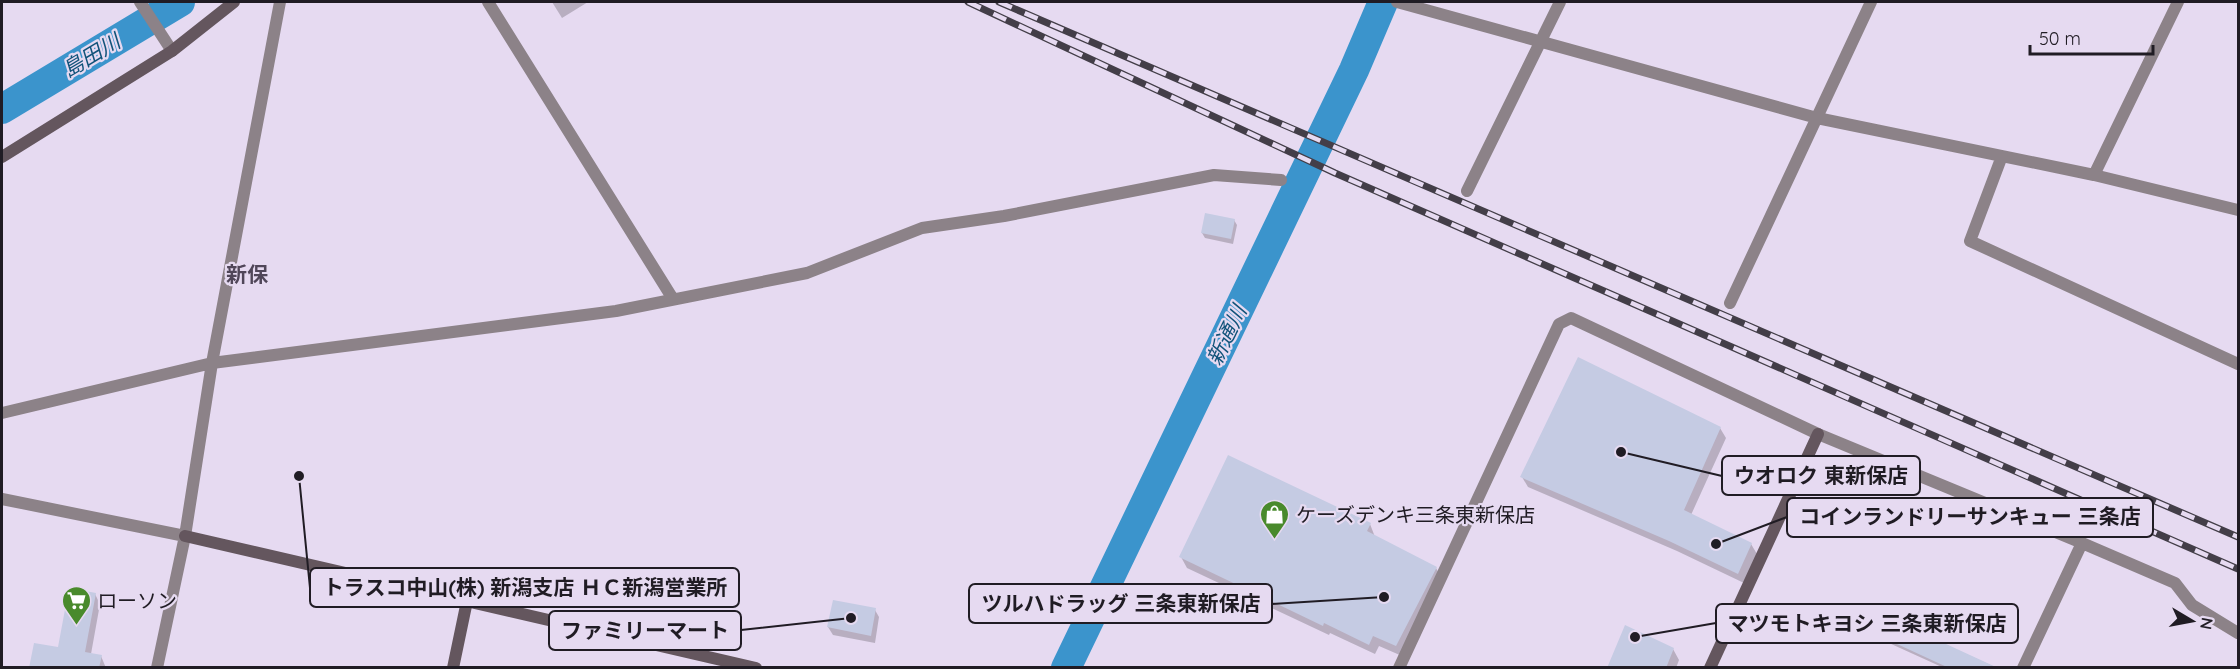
<svg xmlns="http://www.w3.org/2000/svg" width="2240" height="669" viewBox="0 0 2240 669" font-family="Quicksand,'Noto Sans JP',sans-serif">
  <style>
    .shadow { fill: #0003 }
    .lines { fill: none; stroke-linecap: round; stroke-linejoin: round }
    .river { stroke: #3b94cc; stroke-width: 30 }
    .building { fill: #c5cbe3 }
    .street { stroke: #8c8288; stroke-width: 12 }
    .secondary { stroke: #64565e; stroke-width: 12 }
    .rail-casing { stroke: #433e48; stroke-width: 7 }
    .rail { stroke: #e6daf1; stroke-width: 4.5; stroke-dasharray: 14; stroke-linecap: butt }
    .labels { text-anchor: middle; dominant-baseline: central; stroke-width: 4.5; stroke-linejoin: round; paint-order: stroke }
    .poi-label { font-size: 20px; fill: #201c24; stroke: #e6daf1; text-anchor: start }
    .water-label { font-size: 21px; font-style: italic; fill: #11537a; stroke: #e6daf1 }
    .neighbourhood-label { font-size: 21px; font-weight: bold; fill: #504659; stroke: #e6daf1 }
    .leader { fill: none; stroke: #201c24; stroke-width: 2 }
    .callout-dot { fill: #201c24; stroke: #e6daf1; stroke-width: 2 }
    .callout { fill: #e6daf1; stroke: #201c24; stroke-width: 2 }
    .callout-label { font-size: 21px; text-anchor: middle; font-weight: bold; fill: #201c24 }
  </style>
  <rect width="100%" height="100%" fill="#e6daf1"/>
  <path class="shadow" d="M552,2H588L562,18Z
    M1234,220L1237,225L1233,244L1205,238L1202,233Z
    M1720,428L1726,438L1691,515L1751,544L1757,554L1744,583L1677,551L1528,487L1522,477Z
    M1370,524L1375,537L1436,568L1442,579L1402,656L1379,646L1375,654L1330,633L1329,635L1187,568L1181,557Z
    M95,594L100,604L91,654L101,656L106,668H31L59,649Z
    M875,610L879,617L875,643L833,635L828,627Z
    M1893,621L1997,668H1944L1889,643L1886,638Z
    M1673,649L1679,660L1676,668H1608Z"/>
  <g class="lines">
    <path class="river" d="M2,109L180,2
      M1066,668L1354,70L1383,2"/>
  </g>
  <path class="building" d="M1205,213L1235,219L1231,239L1201,233Z
    M1578,357L1721,427L1684,510L1752,543L1738,574L1669,541L1520,477Z
    M1228,455L1371,523L1367,531L1437,567L1396,646L1373,636L1369,645L1324,623L1323,626L1179,557Z
    M69,588L96,593L85,652L102,655L99,668H29L34,643L58,647Z
    M833,600L876,608L871,636L827,627Z
    M1892,619L1998,668H1949L1884,638Z
    M1625,625L1674,648L1666,668H1607Z"/>
  <g class="lines">
    <path class="street" d="M140,2L172,51
      M488,2L673,299
      M1397,2L1817,118L2094,175L2238,210
      M2002,156L1970,241L2238,364
      M2094,175L2178,2
      M1467,191L1560,2
      M1730,303L1871,2
      M2,413L212,363L616,311L807,273L922,228L1004,216L1214,175L1281,180
      M2,499L185,536
      M2082,543L2175,583L2192,605L2238,633
      M157,668L185,536L212,363L280,2
      M1399,668L1559,324L1571,318L1818,434L2082,543L2023,668"/>
    <path class="secondary" d="M2,157L172,51L234,2
      M185,536L756,668
      M453,668L467,601
      M1710,668L1818,434"/>
    <defs>
      <path id="rail" d="M968,2L1335,173L2238,569
        M999,2L2238,537"/>
    </defs>
    <use href="#rail" class="rail-casing"/>
    <use href="#rail" class="rail"/>
  </g>
  <defs>
    <symbol id="shop-pin" viewBox="-11 -11 22 30"><path d="M0 17L-7.5 6A9.5 9.5 0 1 1 7.5 6Z" fill="#498a2c" stroke="#e6daf1"/><path d="M-5-2.5h2.3a2.7 3.5 0 0 1 5.4 0H5L5.5 6h-11ZM-1.5-2.5h3a1.5 2.3 0 0 0-3 0Z" fill="#fff"/></symbol>
    <symbol id="supermarket-pin" viewBox="-11 -11 22 30"><path d="M0 17L-7.5 6A9.5 9.5 0 1 1 7.5 6Z" fill="#498a2c" stroke="#e6daf1"/><path d="M-6-5.5h2.5l.6 2H6L4.5 2H-2.5L-4.4-4H-6ZM-1.5 3.2a1.3 1.3 0 1 0 .1 0ZM3 3.2a1.3 1.3 0 1 0 .1 0Z" fill="#fff"/></symbol>
  </defs>
  <g fill-rule="evenodd">
    <use href="#shop-pin" x="1258" y="498" width="33" height="45"/>
    <use href="#supermarket-pin" x="60" y="584" width="33" height="45"/>
  </g>
  <g class="labels">
    <g class="poi-label">
      <text x="1296" y="514">ケーズデンキ三条東新保店</text>
      <text x="97" y="600">ローソン</text>
    </g>
    <g class="water-label">
      <text transform="translate(91 55) rotate(-31)">島田川</text>
      <text transform="translate(1226 335) rotate(-64)">新通川</text>
    </g>
    <g class="neighbourhood-label">
      <text x="247" y="274">新保</text>
    </g>
  </g>
  <path class="leader" d="M1621 452L1722 476M1716 544L1787 517M299 476L310 588M1384 597L1272 604M1635 637L1716 623M851 618L741 630"/>
  <g class="callout-dot">
    <circle cx="1621" cy="452" r="6"/>
    <circle cx="1716" cy="544" r="6"/>
    <circle cx="299" cy="476" r="6"/>
    <circle cx="1384" cy="597" r="6"/>
    <circle cx="1635" cy="637" r="6"/>
    <circle cx="851" cy="618" r="6"/>
  </g>
  <g class="callout">
    <rect x="1722" y="456" width="198" height="39" rx="6"/>
    <rect x="1787" y="498" width="366" height="39" rx="6"/>
    <rect x="310" y="568" width="429" height="39" rx="6"/>
    <rect x="969" y="584" width="303" height="39" rx="6"/>
    <rect x="1716" y="604" width="302" height="39" rx="6"/>
    <rect x="549" y="611" width="192" height="39" rx="6"/>
  </g>
  <g class="callout-label">
    <text x="1821" y="483">ウオロク 東新保店</text>
    <text x="1970" y="524">コインランドリーサンキュー 三条店</text>
    <text x="525" y="595">トラスコ中山(株) 新潟支店 ＨＣ新潟営業所</text>
    <text x="1121" y="611">ツルハドラッグ 三条東新保店</text>
    <text x="1867" y="631">マツモトキヨシ 三条東新保店</text>
    <text x="645" y="638">ファミリーマート</text>
  </g>
  <rect width="2240" height="669" fill="none" stroke="#201c24" stroke-width="6"/>
  <g transform="translate(2192 621) rotate(100)" stroke="#e6daf1" stroke-width="4.5" paint-order="stroke">
  <path d="M0-4.5L10 22L0 15L-10 22Z" fill="#201c24"/>
  <text y="-9" font-size="16" font-weight="bold" text-anchor="middle" fill="#201c24">N</text>
  </g>
  <path d="M2030 45v9h123v-9" fill="none" stroke="#201c24" stroke-width="3"/>
  <text x="2039" y="45" font-size="18" fill="#201c24" stroke="#e6daf1" stroke-width="4.5" paint-order="stroke">50 m</text>
</svg>
